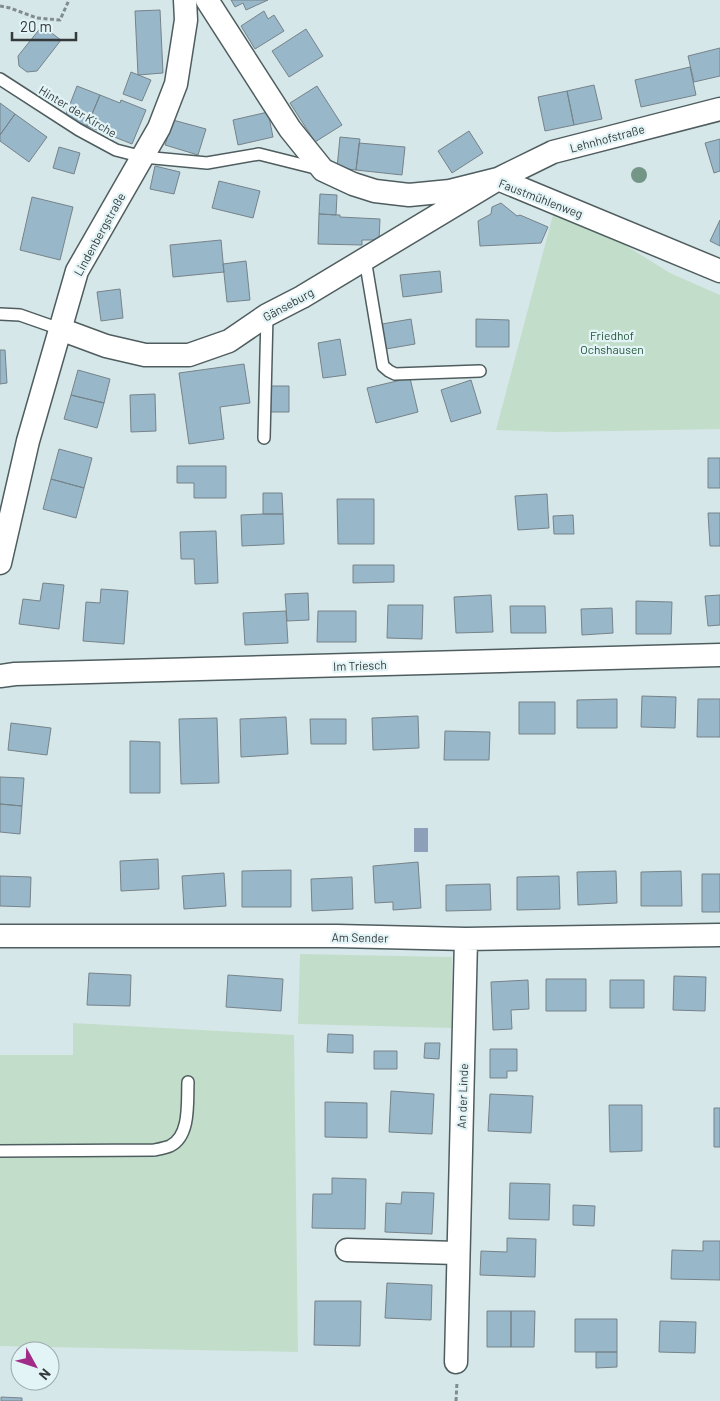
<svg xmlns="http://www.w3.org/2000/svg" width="720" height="1401" viewBox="0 0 720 1401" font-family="Barlow,sans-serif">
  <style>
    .green { fill: #c2deca }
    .water { fill: #8e9fb9 }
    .building { fill: #98b7c9; stroke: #76838a }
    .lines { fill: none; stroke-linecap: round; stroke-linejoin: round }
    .lane-casing { stroke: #4f5d5f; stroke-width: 14 }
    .street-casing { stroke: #4f5d5f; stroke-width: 25 }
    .path { stroke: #818c8e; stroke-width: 3; stroke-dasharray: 4 2.5; stroke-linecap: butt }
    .lane { stroke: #fff; stroke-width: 11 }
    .street { stroke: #fff; stroke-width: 22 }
    .tree { fill: #749687 }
    .labels { text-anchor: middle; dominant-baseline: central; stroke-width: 4.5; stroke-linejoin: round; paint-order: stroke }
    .street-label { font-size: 12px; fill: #343a3b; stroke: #e3f4f7 }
    .park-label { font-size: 12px; fill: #245436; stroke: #e3f4f7 }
  </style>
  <rect width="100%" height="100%" fill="#d6e7e9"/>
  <path class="green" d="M553,215L614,238L670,273L720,295V429L557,432L496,430Z
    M300,954L452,957L451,1028L298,1024Z
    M73,1023L294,1035L298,1352L0,1346V1055H73Z"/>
  <path class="water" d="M414,828H428V852H414Z"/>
  <path class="building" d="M231,0H268L246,10L243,3L235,7Z
    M160,10L163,73L138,75L135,11Z
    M264,11L268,19L274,15L284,31L255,49L241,26Z
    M42,26L61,40L37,71L27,72L19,66L18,56Z
    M306,29L323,56L289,77L272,51Z
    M720,48V76L694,82L688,56Z
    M690,67L696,95L641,107L635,80Z
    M131,72L151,80L142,101L123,94Z
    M594,85L602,119L574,125L567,91Z
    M77,86L100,95L87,126L65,117Z
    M317,86L342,125L315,142L290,103Z
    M567,91L574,125L545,131L538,97Z
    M100,95L120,103L121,100L146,110L132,144L87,126Z
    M0,103L15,114L0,135Z
    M268,112L273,137L238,145L233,120Z
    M15,114L47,137L29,162L0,141V135Z
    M173,120L206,129L198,155L165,145Z
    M469,131L483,153L452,173L438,151Z
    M340,137L360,139L356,170L337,168Z
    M720,139V171L714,173L705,143Z
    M359,143L405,147L402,175L356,170Z
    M59,147L80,153L74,174L53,168Z
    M155,166L180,172L174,194L150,189Z
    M219,181L260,191L253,218L212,208Z
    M320,194L337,195L336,215L319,214Z
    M32,197L73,207L60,260L20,250Z
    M501,203L517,216L520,215L548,227L541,243L480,246L478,221L491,214L492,207Z
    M319,214L340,215V217L380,219L379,240H362V245L318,244Z
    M720,220V246L710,241Z
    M221,240L224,272L173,277L170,245Z
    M246,261L250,300L227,302L223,264Z
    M440,271L442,292L403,297L400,275Z
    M120,289L123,318L101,321L97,292Z
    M411,319L415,344L386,349L382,324Z
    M476,319L509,320V347H476Z
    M340,339L346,375L323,378L318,343Z
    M0,350H5L7,383L0,384Z
    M244,364L250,403L220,407L224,439L189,444L179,373Z
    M78,370L110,379L104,403L71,395Z
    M410,378L418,412L376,423L367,388Z
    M471,380L481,413L451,422L441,390Z
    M270,386H289V412H270Z
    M155,394L156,431L131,432L130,395Z
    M71,395L104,403L97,428L64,419Z
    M59,449L92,458L84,488L51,479Z
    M708,458H720V488H708Z
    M177,466H226V498H194V483H177Z
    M51,479L84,488L76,518L43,509Z
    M263,493H282L283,514H263Z
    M547,494L549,528L518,530L515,496Z
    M337,499H374V544H338Z
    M708,513H720V546H710Z
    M263,514H283L284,544L242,546L241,515Z
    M573,515L574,534H554L553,516Z
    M216,531L218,583L195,584L194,559H181L180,532Z
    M353,565H394V582L353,583Z
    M43,583L64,585L59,629L19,624L23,599L40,601Z
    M101,589L128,591L124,644L83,641L86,602L100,603Z
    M308,593L309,620L287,621L285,594Z
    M491,595L493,632L456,633L454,597Z
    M720,595V625L708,626L705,596Z
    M636,601L672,602L671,634H636Z
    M388,605H423L422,639L387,638Z
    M510,606H545L546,633H511Z
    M612,608L613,633L582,635L581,609Z
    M286,611L288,643L245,645L243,613Z
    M318,611H356V642H317Z
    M642,696L676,697L675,728L641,727Z
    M617,699V728H577V700Z
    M698,699H720V737H697Z
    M519,702H555V734H519Z
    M418,716L419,748L373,750L372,718Z
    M286,717L288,754L241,757L240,719Z
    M217,718L219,783L181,784L179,719Z
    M310,719H346V744H311Z
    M11,723L51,728L47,755L8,750Z
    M445,731L490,732L489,760H444Z
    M130,741L160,742V793H130Z
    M0,777L24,778L22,806L0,804Z
    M0,804L22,806L20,834L0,832Z
    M158,859L159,889L121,891L120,861Z
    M418,862L421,908L393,910V902L375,903L373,866Z
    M291,870V907H242V871Z
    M616,871L617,903L578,905L577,872Z
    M681,871L682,906H641V872Z
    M224,873L226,906L184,909L182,876Z
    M702,874H720V912H702Z
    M0,876L31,877L30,907L0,906Z
    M559,876L560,909L517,910V877Z
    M352,877L353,909L312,911L311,879Z
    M490,884L491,910L446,911V885Z
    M89,973L131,975L130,1006L87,1005Z
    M228,975L283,979L281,1011L226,1007Z
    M674,976L706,977L705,1011L673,1010Z
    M546,979H586V1011H546Z
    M528,980L529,1009L511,1010L512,1029L493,1030L491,982Z
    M610,980H644V1008H610Z
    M328,1034L353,1035V1053L327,1052Z
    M425,1043H440L439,1059L424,1058Z
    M490,1049H517V1071H507V1078H490Z
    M374,1051H397V1069H374Z
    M391,1091L434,1094L432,1134L389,1132Z
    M490,1094L533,1096L531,1133L488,1131Z
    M325,1102L367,1103V1138L325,1137Z
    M609,1105H642V1151L610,1152Z
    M714,1108H720V1147H714Z
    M332,1178L366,1179L365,1229L312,1228L313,1194H332Z
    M510,1183L550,1184L549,1220L509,1219Z
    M402,1192L434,1193L432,1234L385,1232L386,1203L401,1204Z
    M573,1205L595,1206L594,1226L573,1225Z
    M507,1238L536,1239L535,1277L480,1275L481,1251L507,1252Z
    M703,1241H720V1280L671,1279L672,1250L703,1251Z
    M387,1283L432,1285L431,1320L385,1318Z
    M315,1301H361L360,1346L314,1345Z
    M487,1311H511V1347H487Z
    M511,1311H535L534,1347H511Z
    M575,1319H617V1352H575Z
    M660,1321L696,1322L695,1353L659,1352Z
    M596,1352H617V1367L596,1368Z
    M1,1397L22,1398V1401H1Z"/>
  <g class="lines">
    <defs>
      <path id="lane" d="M0,79L79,130L116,150L143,157L207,163L259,154L319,169
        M365,259L383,366L389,371L395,374L480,371
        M0,314L20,315L60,329
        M264,438L267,315
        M0,1151L154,1150C159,1149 165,1148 170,1146C191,1136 187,1101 188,1082"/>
      <path id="street" d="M207,0L290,129L323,170L353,184L375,191L409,195L450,191L498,179L720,271
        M60,329L106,346L145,355H189L229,341L267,315L302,297L498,179L553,152L720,109
        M0,563L28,441L77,271L159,128L176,84L186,20L185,0
        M0,676L15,674L720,655
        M0,936H337L466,939L720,935
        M347,1250L457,1253
        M456,1362L466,939"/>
    </defs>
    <use href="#lane" class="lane-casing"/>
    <use href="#street" class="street-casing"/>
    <path class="path" d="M0,6L10,8L37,18L60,20L69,0
      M456,1401L457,1382"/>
    <use href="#lane" class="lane"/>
    <use href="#street" class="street"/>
  </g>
  <circle class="tree" cx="639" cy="175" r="8"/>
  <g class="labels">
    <g class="street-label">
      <text transform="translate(78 111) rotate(31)">Hinter der Kirche</text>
      <text transform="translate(607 138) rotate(-15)">Lehnhofstraße</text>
      <text transform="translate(541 198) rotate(21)">Faustmühlenweg</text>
      <text transform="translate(99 234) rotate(-61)">Lindenbergstraße</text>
      <text transform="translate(288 304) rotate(-29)">Gänseburg</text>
      <text transform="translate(360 665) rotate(-2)">Im Triesch</text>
      <text transform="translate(360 937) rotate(1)">Am Sender</text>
      <text transform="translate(462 1096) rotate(-88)">An der Linde</text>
    </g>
    <g class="park-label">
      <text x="612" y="335">Friedhof<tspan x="612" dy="14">Ochshausen</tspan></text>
    </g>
  </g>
  <g transform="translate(35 1366) rotate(130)"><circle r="24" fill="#e3f4f7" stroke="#9daaac"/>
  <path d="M0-4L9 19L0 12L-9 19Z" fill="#a02c87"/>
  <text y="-8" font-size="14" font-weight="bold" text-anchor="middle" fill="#343a3b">N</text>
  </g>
  <path d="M12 32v8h64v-8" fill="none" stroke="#343a3b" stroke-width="2.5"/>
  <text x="20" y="32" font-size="15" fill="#343a3b" stroke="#e3f4f7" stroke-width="4" paint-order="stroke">20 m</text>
</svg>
